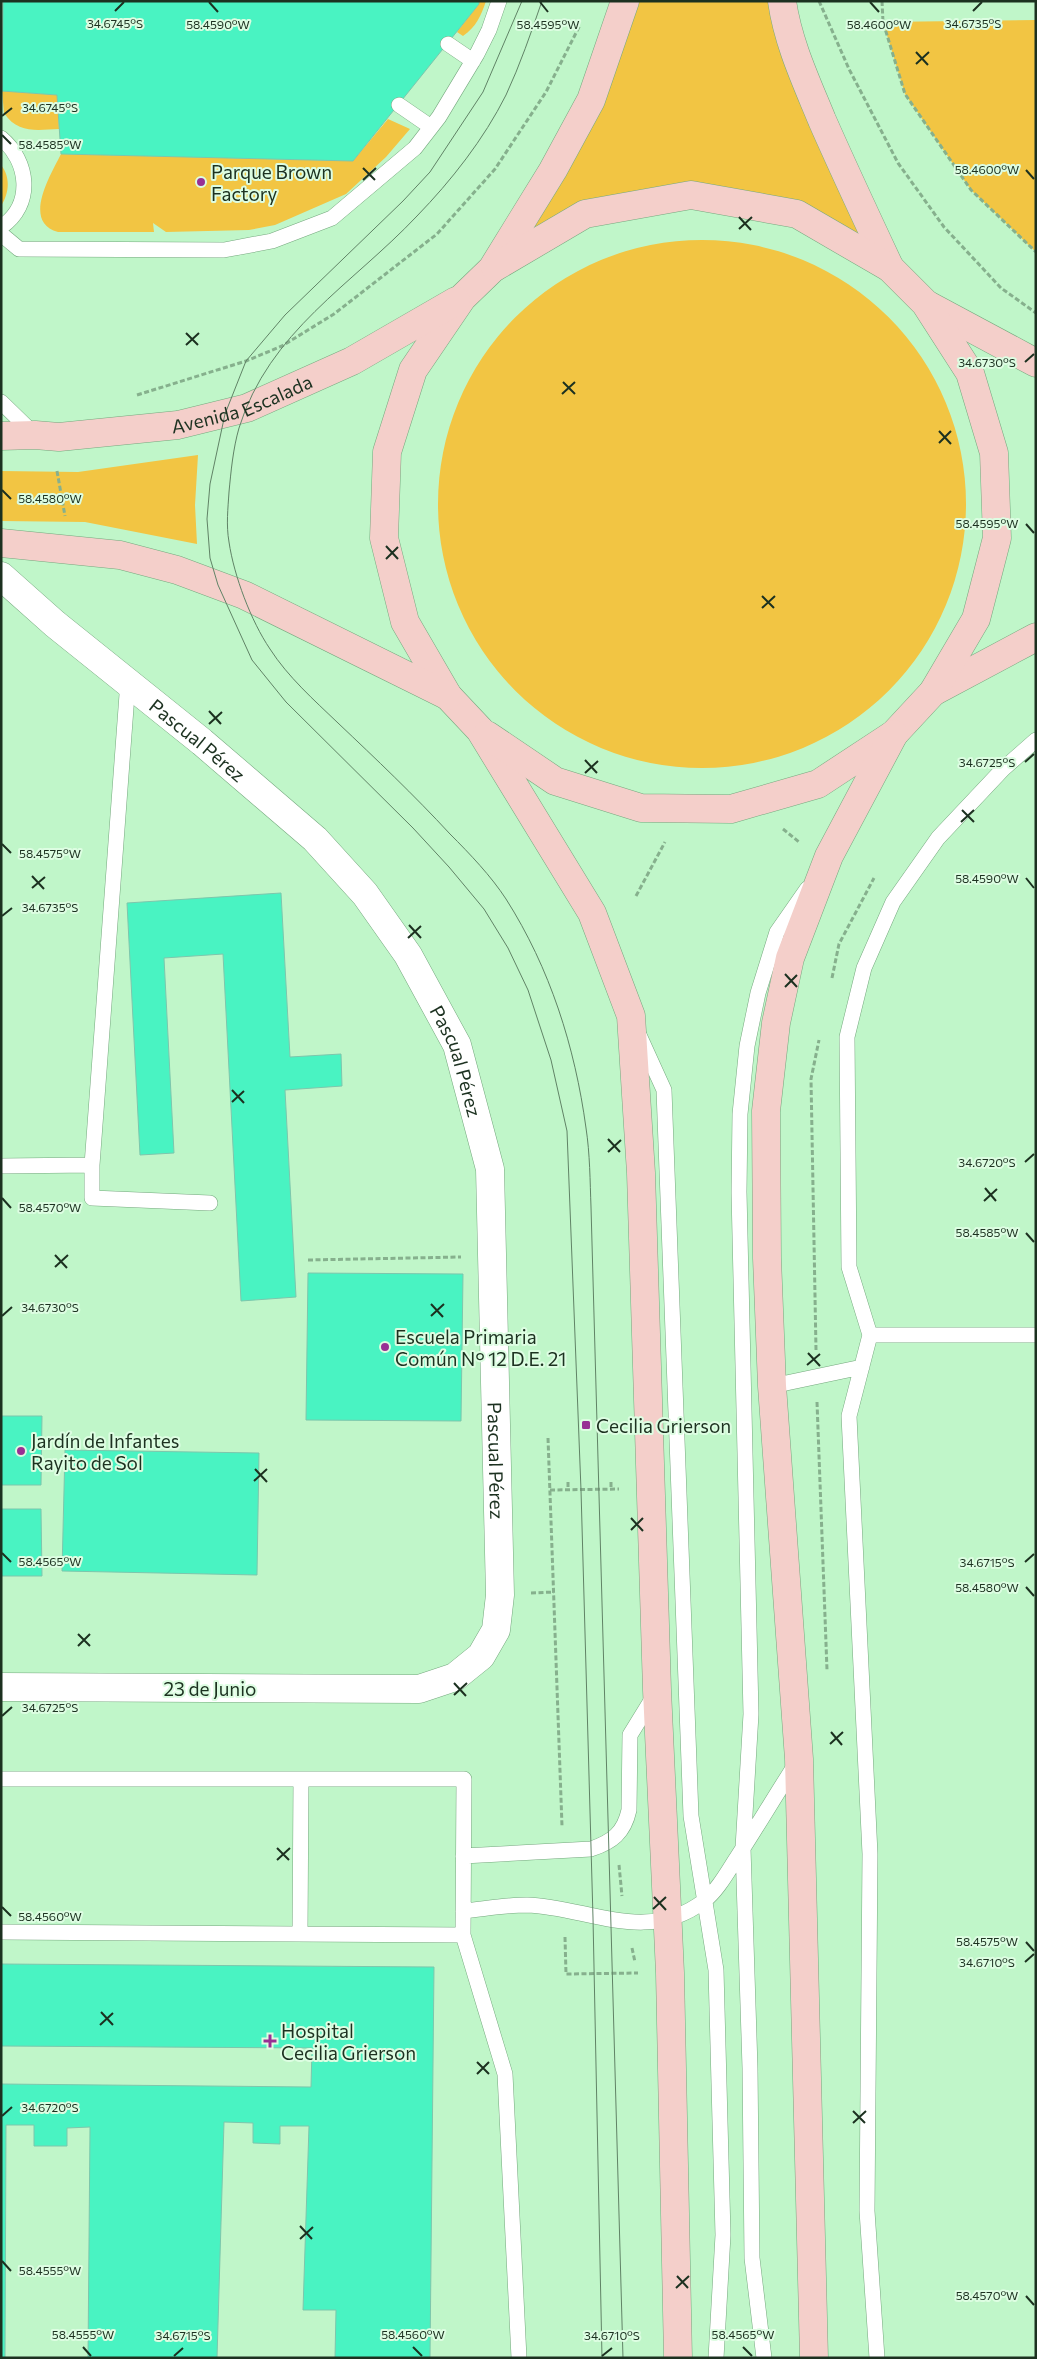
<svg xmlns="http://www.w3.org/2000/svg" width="1037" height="2359" viewBox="0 0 1037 2359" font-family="Commissioner,sans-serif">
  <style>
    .green { fill: #f2c543 }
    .building { fill: #49f3c2; stroke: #7dc6ac }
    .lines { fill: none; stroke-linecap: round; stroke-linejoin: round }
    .lane-casing { stroke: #75a87e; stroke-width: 16 }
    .street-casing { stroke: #75a87e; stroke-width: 29 }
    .secondary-casing { stroke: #75a87e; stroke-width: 29 }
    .path { stroke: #86b08d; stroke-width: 3; stroke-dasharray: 5 2.5; stroke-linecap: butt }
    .lane { stroke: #fff; stroke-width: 15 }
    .street { stroke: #fff; stroke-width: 28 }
    .secondary { stroke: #f4cfca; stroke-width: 28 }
    .tram { stroke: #608366; stroke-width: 1 }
    .ticks { fill: none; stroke: #1c3120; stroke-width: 2 }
    .poi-dot { fill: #983094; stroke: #ddfde2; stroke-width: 2 }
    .labels { text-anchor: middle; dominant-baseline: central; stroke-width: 4; stroke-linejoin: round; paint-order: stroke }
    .poi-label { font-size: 19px; fill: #1c3120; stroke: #ddfde2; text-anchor: start }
    .street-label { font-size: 19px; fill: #1c3120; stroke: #ddfde2 }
    .ticks-label { font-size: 12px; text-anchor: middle; fill: #1c3120; stroke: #ddfde2; stroke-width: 4; stroke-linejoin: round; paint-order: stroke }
  </style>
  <rect width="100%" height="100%" fill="#c0f6c9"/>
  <path class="green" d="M479,1H486C481,16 476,27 463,36L457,32L479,4Z
    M625,1H782L890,268L797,214L691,195L585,214L492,269Z
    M1036,20V252L971,190L905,94L883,22Z
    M2,91L57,95L59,129C37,130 18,134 4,113Z
    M388,119L410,129L386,157L346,194L275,225L249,230L166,232L153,223L154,232H58C22,222 50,176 61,154L353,161Z
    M1,165C11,177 9,194 1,206Z
    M438 504a264 264 0 1 1 528 0a264 264 0 1 1-528 0Z
    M198,455L195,505L197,544L85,522L1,521V471L78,472Z"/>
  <path class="building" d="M3,1H479V4L353,161L61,154L57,95L2,91Z
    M281,893L290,1057L341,1054L342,1086L285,1090L296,1297L241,1301L223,954L164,958L174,1153L140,1155L127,903Z
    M308,1273L463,1274L461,1421L306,1420Z
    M1,1416H42L41,1485H1Z
    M65,1450L259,1453L257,1575L62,1571Z
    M1,1509H41L42,1576H1Z
    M1,1964L434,1967L430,2358H335L336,2310H303L309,2126H280V2144L253,2143V2123L224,2122L217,2358H88L90,2127L67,2128V2146H34V2125H6L5,2358H1V2084L311,2087L312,2048L1,2046Z"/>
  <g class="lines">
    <defs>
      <path id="lane" d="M448,44L473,61
        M399,105L431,127
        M1,138C29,161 34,205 1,227
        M1,234L19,249L224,250L272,241L332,218L415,148L439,117L477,54L489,30L499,1
        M1,402L35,435
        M128,681L92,1165V1198L210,1203
        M639,1035L664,1090L691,1816L716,1970L723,2235L716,2358
        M1,1166L92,1165
        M870,1335H1036
        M772,1386L862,1367
        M1,1779H464L463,1935L505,2074L519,2358
        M463,1856L591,1849C612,1842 624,1833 629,1810L630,1735L654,1696
        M463,1911C484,1909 506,1905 527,1905C588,1907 646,1945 704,1901C718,1890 728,1871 738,1856C758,1825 777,1793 797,1762
        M1,1932L463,1935
        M300,1934L301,1779
        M764,2358L752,2258L750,2068L743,1848L751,1714L739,1192L740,1114L747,1046L758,993L777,932L807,889
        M877,2358L867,2211L870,1854L849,1416L870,1335L849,1267L847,1037L864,968L893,902L938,838L1003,769L1036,740"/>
      <g id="street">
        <path id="s1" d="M1,576L55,624L202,742L315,839L365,894L408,955L457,1045L490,1169L500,1595L496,1630L481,1656L455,1677L419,1689L1,1687"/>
      </g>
      <g id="secondary">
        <path d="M625,1L591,100L553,170L492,269L462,298L413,370L387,452L384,538L405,622L448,696L480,730L592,913L631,1016L641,1173L657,1690L670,1973L678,2358"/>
        <path d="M782,1C788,43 806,81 822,120C844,170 867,219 890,268"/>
        <path d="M928,305L1036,363"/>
        <path id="s2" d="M1,436L35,435L59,437L178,425L247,408L352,361L456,301"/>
        <path d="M1,543L120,555L177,570L244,595L448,696"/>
        <path d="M933,692L1036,637"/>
        <path d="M487,735L555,781L641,808L731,809L818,784L894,734L933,692L976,619L997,538L994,453L970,373L925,303L890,268L797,214L691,195L585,214L495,267"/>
        <path d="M814,2358L799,1759L772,1386L767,1258L766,1111L776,1023L790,958L829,856L894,734"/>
      </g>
    </defs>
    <use href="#lane" class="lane-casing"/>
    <use href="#street" class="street-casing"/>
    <use href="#secondary" class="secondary-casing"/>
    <path class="path" d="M819,1L849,69L898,163L944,227L1001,288L1036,313
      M882,1L883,22L905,94L971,190L1036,252
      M137,395L246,361L282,346L334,314L437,234L495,169L546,92L580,25
      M57,471L65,516
      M783,829L799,842
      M636,896L665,842
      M832,978L839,944L874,878
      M308,1260L461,1257
      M816,1350L811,1079L819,1040
      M817,1402L827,1670
      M548,1438L562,1826
      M568,1482V1490
      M611,1482V1488
      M550,1490L619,1489
      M531,1593L554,1592
      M619,1865L622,1896
      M565,1937L566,1974L638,1973
      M632,1948L635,1962"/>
    <use href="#lane" class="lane"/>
    <use href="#street" class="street"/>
    <use href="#secondary" class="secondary"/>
    <path class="tram" d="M522,1L483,92L430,172L403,201L285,315L246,361L225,414L210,484L207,519L210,558L218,585L252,660L286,702L413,828L449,867L484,909L508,948L528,990L551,1060L567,1131L581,1490L593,1918L602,2358
      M542,1C531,33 520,65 506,95C484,139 451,181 417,216C352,285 269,331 239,428C233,449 231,471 229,492C228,508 226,525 229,542C234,576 251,621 270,649C288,677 314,700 338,723C376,759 414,795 450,834C470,854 491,876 506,899C550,968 575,1047 586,1128C590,1154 590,1181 591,1207L623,2358"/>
  </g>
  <path class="ticks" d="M209,2L218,12M540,2L548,12M870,2L879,12M115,11L124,2M973,11L982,2M916,52L928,65M916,64L929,52M2,116L12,108M2,135L11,144M363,168L375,180M1026,170L1034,179M363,180L376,168M739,217L751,230M739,229L752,217M186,333L198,345M186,345L199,333M1025,362L1034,354M563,382L575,394M562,394L575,382M939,431L951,444M939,443L951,431M2,490L11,499M1026,524L1034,533M386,546L398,559M386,559L398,547M762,596L774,608M762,608L775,596M209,711L221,724M209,724L222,712M585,760L597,773M1025,762L1034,754M585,773L598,761M962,810L974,822M961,822L974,810M2,844L11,853M32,876L44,889M1026,878L1034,888M32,888L45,877M2,916L12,908M409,925L421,938M408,938L421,926M785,974L797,987M785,987L797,975M232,1090L244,1103M232,1102L244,1091M608,1139L620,1152M608,1152L621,1140M1025,1162L1034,1154M985,1188L996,1201M2,1198L11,1208M984,1201L997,1189M1026,1233L1034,1242M55,1255L67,1268M55,1267L68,1255M431,1304L443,1317M2,1316L12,1307M431,1316L444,1304M808,1353L820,1366M807,1365L820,1354M255,1469L267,1482M254,1481L267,1469M631,1518L643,1531M631,1530L643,1518M2,1553L11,1562M1025,1562L1034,1554M1026,1587L1034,1596M78,1634L90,1646M78,1646L90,1634M454,1683L466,1696M454,1695L467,1683M2,1716L12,1707M831,1732L842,1745M830,1744L843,1732M277,1848L289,1860M277,1860L290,1848M654,1897L666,1910M2,1907L11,1916M653,1909L666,1897M1026,1942L1034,1951M1025,1962L1034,1954M101,2012L113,2025M100,2025L113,2013M477,2062L489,2074M477,2074L489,2062M853,2111L865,2123M2,2116L12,2107M853,2123L866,2111M300,2226L312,2239M300,2239L313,2227M2,2261L11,2271M677,2276L688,2288M676,2288L689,2276M1026,2296L1034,2305M83,2347L91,2356M413,2347L422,2356M743,2347L752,2356M174,2356L183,2348M602,2356L612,2348"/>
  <g class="poi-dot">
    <circle cx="201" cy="182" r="5"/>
    <circle cx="385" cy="1347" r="5"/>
    <rect x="581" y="1420" width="10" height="10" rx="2.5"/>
    <circle cx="21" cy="1451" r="5"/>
    <path d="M267.5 2033.5h5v5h5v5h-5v5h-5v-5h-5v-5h5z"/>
  </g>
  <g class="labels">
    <g class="poi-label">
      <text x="211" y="171">Parque Brown<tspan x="211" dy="22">Factory</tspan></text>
      <text x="395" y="1336">Escuela Primaria<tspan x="395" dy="22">Común N° 12 D.E. 21</tspan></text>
      <text x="596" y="1425">Cecilia Grierson</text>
      <text x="31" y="1440">Jardín de Infantes<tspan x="31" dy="22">Rayito de Sol</tspan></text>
      <text x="281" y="2030">Hospital<tspan x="281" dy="22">Cecilia Grierson</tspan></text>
    </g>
    <g class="street-label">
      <text stroke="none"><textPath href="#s2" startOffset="245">Avenida Escalada</textPath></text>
      <text stroke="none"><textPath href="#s1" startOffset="256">Pascual Pérez</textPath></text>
      <text stroke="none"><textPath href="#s1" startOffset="676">Pascual Pérez</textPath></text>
      <text stroke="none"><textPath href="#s1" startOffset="1081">Pascual Pérez</textPath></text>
      <text x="210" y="1688">23 de Junio</text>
    </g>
  </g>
  <g class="ticks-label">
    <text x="115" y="28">34.6745°S</text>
    <text x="973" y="28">34.6735°S</text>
    <text x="218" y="29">58.4590°W</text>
    <text x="548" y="29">58.4595°W</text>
    <text x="879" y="29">58.4600°W</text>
    <text x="50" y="112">34.6745°S</text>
    <text x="50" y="149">58.4585°W</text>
    <text x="987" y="174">58.4600°W</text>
    <text x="987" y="367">34.6730°S</text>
    <text x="50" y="503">58.4580°W</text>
    <text x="987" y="528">58.4595°W</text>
    <text x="987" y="767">34.6725°S</text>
    <text x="50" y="858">58.4575°W</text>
    <text x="987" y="883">58.4590°W</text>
    <text x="50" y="912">34.6735°S</text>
    <text x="987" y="1167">34.6720°S</text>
    <text x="50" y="1212">58.4570°W</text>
    <text x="987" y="1237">58.4585°W</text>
    <text x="50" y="1312">34.6730°S</text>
    <text x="50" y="1566">58.4565°W</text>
    <text x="987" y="1567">34.6715°S</text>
    <text x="987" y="1592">58.4580°W</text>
    <text x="50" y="1712">34.6725°S</text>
    <text x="50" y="1921">58.4560°W</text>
    <text x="987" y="1946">58.4575°W</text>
    <text x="987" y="1967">34.6710°S</text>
    <text x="50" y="2112">34.6720°S</text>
    <text x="50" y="2275">58.4555°W</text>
    <text x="987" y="2300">58.4570°W</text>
    <text x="83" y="2339">58.4555°W</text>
    <text x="413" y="2339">58.4560°W</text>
    <text x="743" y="2339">58.4565°W</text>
    <text x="183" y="2340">34.6715°S</text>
    <text x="612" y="2340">34.6710°S</text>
  </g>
  <rect width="1037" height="2359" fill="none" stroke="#1c3120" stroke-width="5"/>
</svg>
